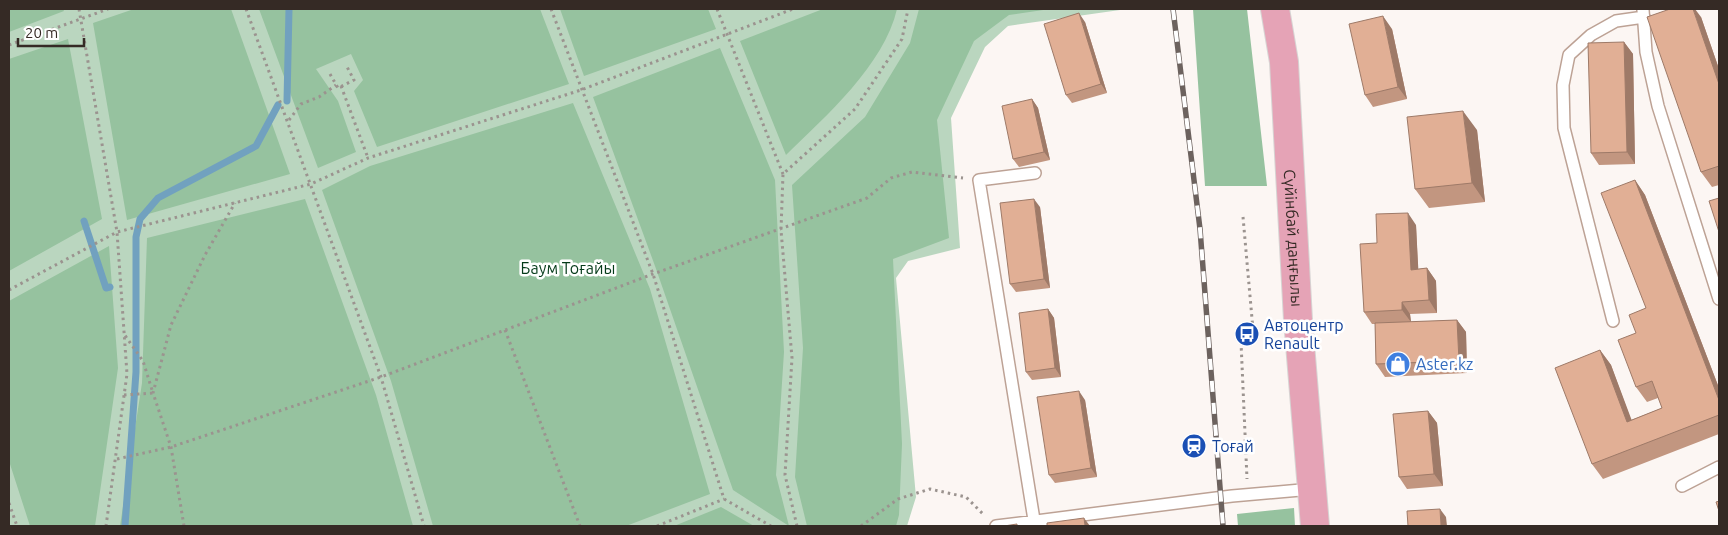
<svg xmlns="http://www.w3.org/2000/svg" width="1728" height="535" viewBox="0 0 1728 535" font-family="Ubuntu,sans-serif">
  <style>
    .green { fill: #bad6bf }
    .forest { fill: #96c29f }
    .lines { fill: none; stroke-linecap: round; stroke-linejoin: round }
    .stream { stroke: #71a1bf; stroke-width: 7 }
    .service-casing { stroke: #bda295; stroke-width: 14 }
    .primary-casing { stroke: #d7d4d3; stroke-width: 30 }
    .path { stroke: #9b938f; stroke-width: 3; stroke-dasharray: 2.5 4; stroke-linecap: butt }
    .service { stroke: #fff; stroke-width: 11 }
    .primary { stroke: #e5a3b6; stroke-width: 28 }
    .rail-casing { stroke: #6c625e; stroke-width: 5.5 }
    .rail { stroke: #fff; stroke-width: 4; stroke-dasharray: 11; stroke-linecap: butt }
    .wall { fill: #c29680 }
    .shaded-wall { fill: #9e7a68 }
    .building { fill: #e1af95; stroke: #9e7a68 }
    .labels { text-anchor: middle; dominant-baseline: central; stroke-width: 5; stroke-linejoin: round; paint-order: stroke }
    .street-label { font-size: 16px; fill: #352a25; stroke: #fff }
    .park-label { font-size: 16px; fill: #043a19; stroke: #fff }
    .transit-label { font-size: 16px; fill: #164399; stroke: #fff; text-anchor: start }
    .shop-label { font-size: 16px; fill: #366cbe; stroke: #fff; text-anchor: start }
  </style>
  <rect width="100%" height="100%" fill="#fcf6f3"/>
  <path class="green" d="M9,9H1127L1008,26L985,47L951,118L960,248L908,261L896,278L916,497L907,526H9Z"/>
  <path class="forest" d="M9,9H63L64,11L9,32Z
    M134,9H231L290,174L127,220L93,23Z
    M259,9H540L569,84L377,147L354,91L363,80L351,54L316,69L338,101L356,152L318,168Z
    M560,9H708L716,29L584,76Z
    M823,9H897C884,65 826,116 786,155L740,41Z
    M919,9H1050L1009,15L974,41L937,120L949,238L893,259L902,444L899,515L896,526H807L795,477L803,348L792,185L865,117L910,43Z
    M1193,9H1247L1267,186H1205Z
    M68,39L102,219L9,271V59Z
    M720,48L775,180L784,352L776,475L789,526L733,490L655,266L593,97Z
    M573,103L650,289L710,494L626,526H433L391,381L322,190L370,166Z
    M305,199L376,395L413,526H120L142,383L147,238Z
    M109,246L118,368L95,526H30L9,461V301Z
    M721,507L754,526H674Z
    M1294,508L1295,526H1238L1237,514Z"/>
  <g class="lines">
    <path class="stream" d="M287,101L289,9
      M84,221L106,288L110,287
      M125,526L136,372V237L140,219L158,198L256,146L278,105"/>
    <defs>
      <path id="service" d="M1643,10L1646,52L1658,106L1719,299
        M1035,173L979,180L1035,526
        M1613,321L1564,128L1563,85L1569,55L1591,35L1616,21L1644,17
        M1682,486L1719,467
        M996,526L1232,496L1312,489"/>
      <g id="primary">
        <path id="s1" d="M1275,9L1284,62L1298,320L1315,526"/>
      </g>
    </defs>
    <use href="#service" class="service-casing"/>
    <use href="#primary" class="primary-casing"/>
    <path class="path" d="M79,9L117,232L127,374L106,526
      M246,9L381,377L424,526
      M551,9L653,274L724,499L771,526
      M717,9L783,174
      M9,45L108,9
      M330,74L338,88L354,80L346,65
      M341,86L368,158
      M289,120L301,104L319,97L336,85
      M1243,217L1253,330L1241,342L1247,479
      M9,290L117,232L311,184L368,158L581,90L793,9
      M505,330L580,526
      M124,395L153,393L143,361L124,334
      M117,459L171,447L381,377L653,274L867,198L891,178L912,172L963,178
      M9,503L17,526
      M184,526L171,447L153,393L171,325L205,255L235,203
      M657,526L724,499
      M797,526L785,475L792,358L781,230L783,174L855,109L902,39L908,9
      M861,526L898,499L930,489L966,497L984,515"/>
    <use href="#service" class="service"/>
    <use href="#primary" class="primary"/>
    <defs>
      <path id="rail" d="M1173,9L1200,229L1223,526"/>
    </defs>
    <use href="#rail" class="rail-casing"/>
    <use href="#rail" class="rail"/>
  </g>
  <path class="wall" d="M1701,17L1719,69V185L1712,187L1701,172Z
    M1085,22L1107,93L1072,103L1066,95Z
    M1392,29L1407,99L1373,107L1365,95Z
    M1624,42L1633,54L1635,164L1599,165L1591,153Z
    M1032,99L1038,108L1050,160L1019,167L1013,159Z
    M1477,130L1485,202L1429,208L1415,189Z
    M1635,180L1645,195L1719,388V434L1603,479L1592,464L1600,350L1611,365L1631,420L1662,408L1658,398L1647,402L1636,387V333L1646,308Z
    M1040,207L1050,288L1016,292L1010,284Z
    M1416,225L1418,269L1427,268L1436,281L1437,313L1410,314L1411,322L1457,320L1466,332L1467,373L1385,377L1376,364L1375,324H1372L1364,312L1377,243Z
    M1048,309L1054,318L1061,377L1032,380L1026,372Z
    M1085,400L1097,477L1055,483L1049,475Z
    M1428,411L1437,423L1443,486L1407,489L1399,477Z"/>
  <path class="shaded-wall" d="M1693,9H1695L1701,17L1719,69V84Z
    M1079,13L1085,22L1107,93L1101,84Z
    M1383,16L1392,29L1407,99L1398,87Z
    M1624,42L1633,54L1635,164L1627,152Z
    M1032,99L1038,108L1050,160L1044,152Z
    M1463,111L1477,130L1485,202L1472,183Z
    M1635,180L1645,195L1719,388V400Z
    M1034,199L1040,207L1050,288L1044,279Z
    M1408,213L1416,225L1419,282L1411,270Z
    M1427,268L1436,281L1437,313L1429,300Z
    M1402,302L1410,314L1411,322L1402,310Z
    M1048,309L1054,318L1061,377L1055,368Z
    M1457,320L1466,332L1467,373L1459,361Z
    M1600,350L1611,365L1638,437L1627,422Z
    M1079,391L1085,400L1097,477L1091,468Z
    M1428,411L1437,423L1443,486L1434,474Z
    M1440,509L1446,517L1447,526H1441Z
    M1084,518L1090,526H1085Z"/>
  <path class="building" d="M1670,9H1693L1719,84V166L1701,172L1647,17Z
    M1079,13L1101,84L1066,95L1044,24Z
    M1383,16L1398,87L1365,95L1349,24Z
    M1624,42L1627,152L1591,153L1588,43Z
    M1032,99L1044,152L1013,159L1002,106Z
    M1463,111L1472,183L1415,189L1407,117Z
    M1635,180L1719,400V415L1592,464L1555,368L1600,350L1627,422L1662,408L1652,381L1636,387L1618,340L1636,333L1629,315L1646,308L1601,193Z
    M1719,198V232L1709,201Z
    M1034,199L1044,279L1010,284L1000,203Z
    M1408,213L1411,270L1427,268L1429,300L1402,302V310L1364,312L1360,244L1377,243L1376,214Z
    M1048,309L1055,368L1026,372L1019,313Z
    M1457,320L1459,361L1376,364L1375,323Z
    M1079,391L1091,468L1049,475L1037,397Z
    M1428,411L1434,474L1399,477L1393,414Z
    M1719,501V511L1716,502Z
    M1440,509L1441,526H1408L1407,511Z
    M1084,518L1085,526H1047V523Z
    M1017,524V526H1004Z"/>
  <defs>
    <symbol id="bus-disc" viewBox="-11 -11 22 22"><circle r="9.5" fill="#1a4fb4" stroke="#fff"/><path d="M-5-6H5V4H4V6H2V4H-2V6H-4V4H-5ZM-3.5-4V0h7V-4ZM-3.5 1.2v1.5H-2V1.2ZM2 1.2v1.5H3.5V1.2Z" fill="#fff"/></symbol>
    <symbol id="shop-disc" viewBox="-11 -11 22 22"><circle r="9.5" fill="#3f7fe0" stroke="#fff"/><path d="M-5-2.5h2.3a2.7 3.5 0 0 1 5.4 0H5L5.5 6h-11ZM-1.5-2.5h3a1.5 2.3 0 0 0-3 0Z" fill="#fff"/></symbol>
    <symbol id="station-disc" viewBox="-11 -11 22 22"><circle r="9.5" fill="#1a4fb4" stroke="#fff"/><path d="M-3-6H3Q5-6 5-4V2Q5 4 3 4L4.5 6H3L1.5 4h-3L-3 6H-4.5L-3 4Q-5 4-5 2V-4Q-5-6-3-6ZM-3.5-4v3h7v-3ZM-3.5 1v1.5H-2V1ZM2 1v1.5H3.5V1Z" fill="#fff"/></symbol>
  </defs>
  <g fill-rule="evenodd">
    <use href="#bus-disc" x="1233" y="320" width="28" height="28"/>
    <use href="#shop-disc" x="1384" y="350" width="28" height="28"/>
    <use href="#station-disc" x="1180" y="432" width="28" height="28"/>
  </g>
  <g class="labels">
    <g class="street-label">
      <text stroke="none"><textPath href="#s1" startOffset="230">Сүйінбай даңғылы</textPath></text>
    </g>
    <g class="park-label">
      <text x="568" y="268">Баум Тоғайы</text>
    </g>
    <g class="transit-label">
      <text x="1264" y="325">Автоцентр<tspan x="1264" dy="18">Renault</tspan></text>
      <text x="1212" y="446">Тоғай</text>
    </g>
    <g class="shop-label">
      <text x="1416" y="364">Aster.kz</text>
    </g>
  </g>
  <rect width="1728" height="535" fill="none" stroke="#352a25" stroke-width="20"/>
  <path d="M18 38v8h66v-8" fill="none" stroke="#352a25" stroke-width="2.5"/>
  <text x="25" y="38" font-size="15" fill="#352a25" stroke="#ffffff" stroke-width="4" paint-order="stroke">20 m</text>
</svg>
